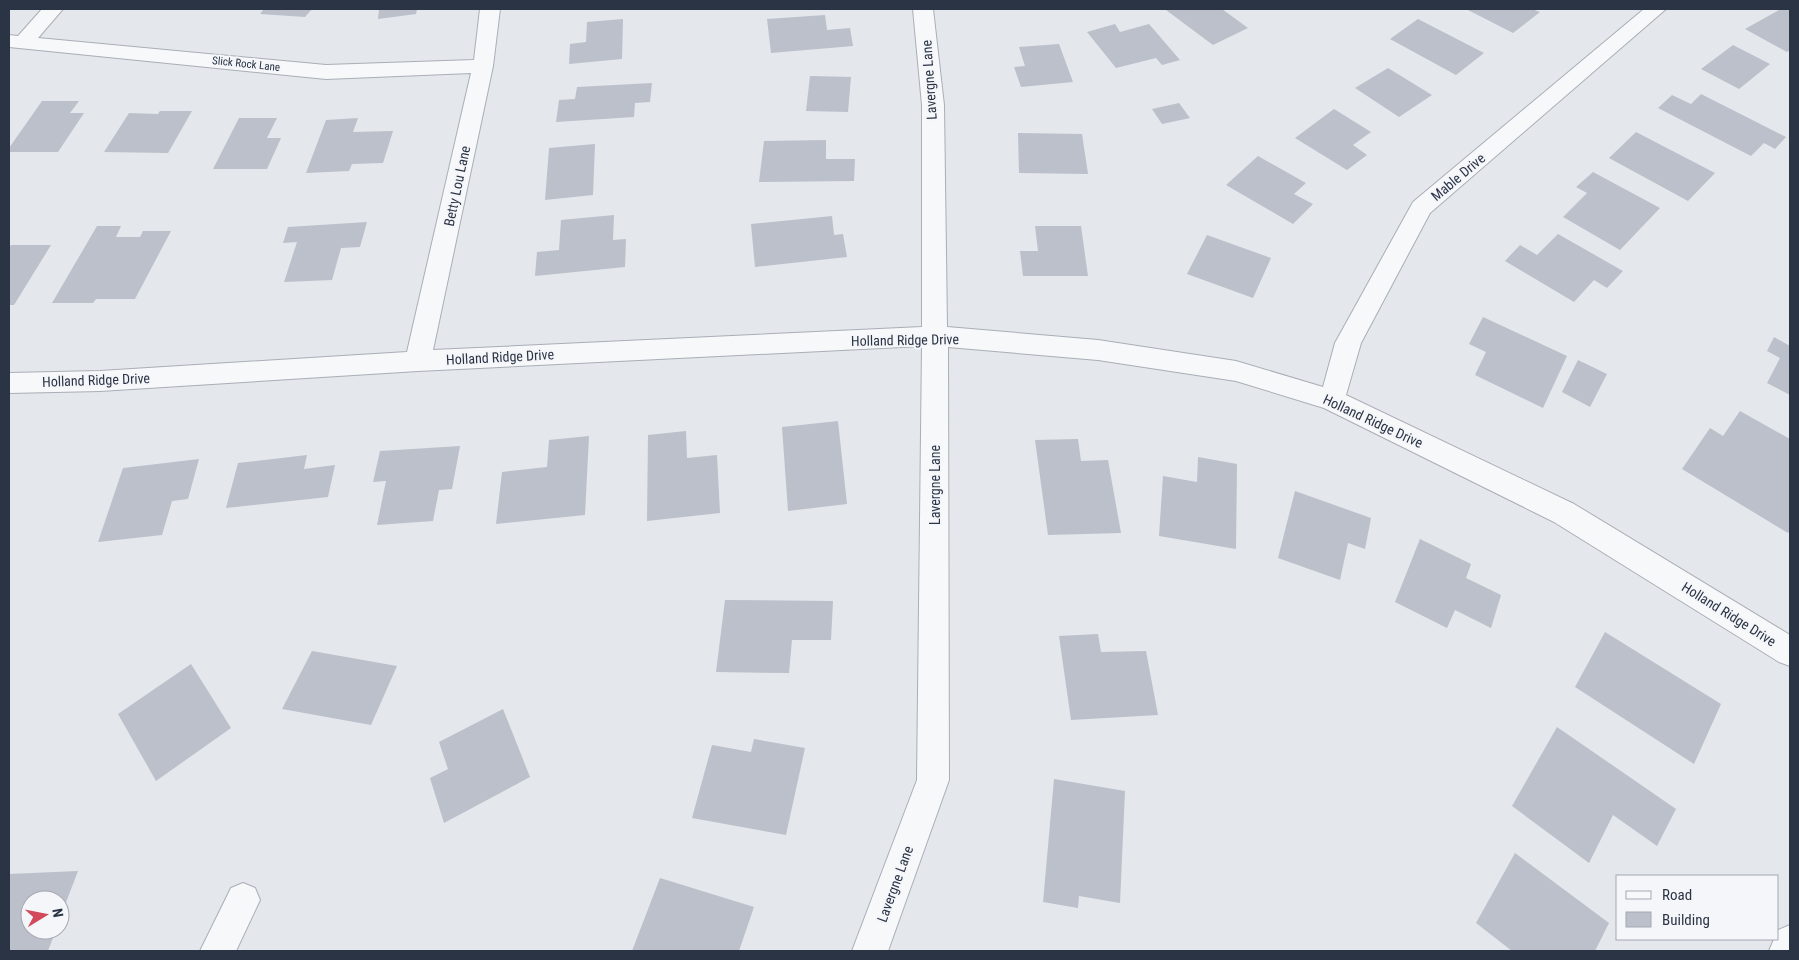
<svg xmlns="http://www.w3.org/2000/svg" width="1799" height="960" viewBox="0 0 1799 960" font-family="'Roboto Condensed',sans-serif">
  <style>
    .building { fill: #bbc0ca }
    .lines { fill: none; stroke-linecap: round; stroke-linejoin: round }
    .minor-casing { stroke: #a9aeb7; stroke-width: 2 }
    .minor { fill: #f7f8fa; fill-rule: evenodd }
    .labels { text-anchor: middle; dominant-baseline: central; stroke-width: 4; stroke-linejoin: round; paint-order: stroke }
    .far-street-label { font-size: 11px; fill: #2b3445; stroke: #f4f6f9 }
    .street-label { font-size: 14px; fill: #2b3445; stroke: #f4f6f9 }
  </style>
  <rect width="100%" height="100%" fill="#e4e7ec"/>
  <path class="building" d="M264,9H312L305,17L260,14Z
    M379,9H417L416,14L378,19Z
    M1168,9H1222L1248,28L1213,45L1166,10Z
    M1466,9H1532L1540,12L1513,33Z
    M1781,9L1790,10V50L1787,52L1745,29Z
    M825,15L827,30L850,28L853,46L771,53L767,19Z
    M623,19L622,59L569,64L570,44L586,42L587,22Z
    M1418,19L1484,53L1456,75L1390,39Z
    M1115,24L1120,32L1149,24L1180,60L1162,65L1156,58L1116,68L1087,32Z
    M1059,44L1073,82L1021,87L1014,67L1025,66L1019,47Z
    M1733,45L1770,64L1739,89L1701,69Z
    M1388,68L1432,95L1399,117L1355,88Z
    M810,76L851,77L848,112L806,111Z
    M652,83L650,102L635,103L634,117L556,122L559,100L575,99L577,87Z
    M1701,94L1786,137L1775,149L1764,143L1751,156L1658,108L1672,95L1691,104Z
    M42,101H79L70,113H84L58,152H9V148Z
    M1179,103L1190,118L1162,124L1152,109Z
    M1334,109L1371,132L1353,145L1367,155L1347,170L1295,138Z
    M160,111H192L168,153L104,152L129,113L158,114Z
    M239,118H277L267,138H281L267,169H213Z
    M358,118L353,132L393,131L383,163L352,164L349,171L306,173L326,120Z
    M1636,132L1715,173L1688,201L1609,158Z
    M1018,133L1082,134L1088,174L1019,173Z
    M826,140V159H855L854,181L759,182L764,141Z
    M595,144L593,195L545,200L549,148Z
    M1258,156L1306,183L1294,194L1313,204L1293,224L1226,185Z
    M1593,172L1660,208L1620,250L1563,217L1587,193L1576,187Z
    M614,215L613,240L626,239L625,267L535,276L537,252L559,250L561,220Z
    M832,216L834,235L843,234L847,257L755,267L751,224Z
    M367,222L360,247L341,248L332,280L284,282L297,242L283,243L288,227Z
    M97,226H121L116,237H140L143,231H171L135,299H96L93,303H52Z
    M1035,226H1081L1088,276H1023L1020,251H1038Z
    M1558,234L1623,271L1607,288L1594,280L1574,302L1505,261L1520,245L1537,255Z
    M1207,235L1271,258L1253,298L1187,274Z
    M11,245H51L14,305H9V248Z
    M1483,317L1567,356L1543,408L1475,375L1486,352L1469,344Z
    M1774,337L1790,346V395L1767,383L1780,358L1767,351Z
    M1578,360L1607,374L1590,407L1562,392Z
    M1740,411L1790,439V530L1788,533L1682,469L1710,428L1723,436Z
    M838,421L847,504L788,511L782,427Z
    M686,431L687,458L717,455L720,513L647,521L648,435Z
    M589,436L585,515L496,524L502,472L547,467L549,440Z
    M1078,439L1081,461L1108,460L1121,533L1048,535L1035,440Z
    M460,446L452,489L439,490L433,521L377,525L386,481L373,482L380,451Z
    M307,455L304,469L335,465L328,497L226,508L238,463Z
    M1198,457L1237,464L1236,549L1159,536L1163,476L1197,482Z
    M199,459L188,499L172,501L162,535L98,542L123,468Z
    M1295,491L1371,518L1365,549L1348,543L1340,580L1278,558Z
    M1420,539L1471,564L1466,578L1501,595L1491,628L1455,610L1447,628L1395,602Z
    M725,600L833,601L831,640H792L789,673L716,672Z
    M1605,632L1721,704L1694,764L1575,687Z
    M1098,634L1101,652L1146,651L1158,715L1071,720L1059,636Z
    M312,651L397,666L371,725L282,709Z
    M191,664L231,728L156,781L118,714Z
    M503,709L530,777L444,823L430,778L448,769L439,742Z
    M1557,727L1676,809L1657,846L1613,815L1589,863L1512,806Z
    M754,739L805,748L786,835L692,818L712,745L751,752Z
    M1054,779L1125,791L1120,903L1079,896L1078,908L1043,902Z
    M1515,853L1609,923L1595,951H1512L1476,923Z
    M78,871L60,918V900H30V930H56L48,951H9V874Z
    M660,878L754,907L739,951H632Z"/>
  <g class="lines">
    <defs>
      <path id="minor" d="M42,9H63L38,38L326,65L474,60L480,9H500L493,66L433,350L922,327V105L913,9H933L944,105L947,327L1098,340L1236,361L1323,387L1335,343L1413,202L1644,9H1666L1430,213L1361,343L1346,395L1574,504L1790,635V666L1779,662L1554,522L1324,408L1236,381L1098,360L948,347L949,780L888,951H852L917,780L922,346L418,371L100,391L9,393V373L100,371L407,352L471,73L326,79L9,47V35L18,36Z
        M243,883L255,888L260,900L236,951H200L231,888Z
        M1790,925V951H1769L1774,939H1778V930Z"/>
    </defs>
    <use href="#minor" class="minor-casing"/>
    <use href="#minor" class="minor"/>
  </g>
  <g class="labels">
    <g class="far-street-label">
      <text transform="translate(246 64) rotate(6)">Slick Rock Lane</text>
    </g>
    <g class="street-label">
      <text transform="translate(929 80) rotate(-94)">Lavergne Lane</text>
      <text transform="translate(1458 177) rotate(-40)">Mable Drive</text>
      <text transform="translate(457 186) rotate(-78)">Betty Lou Lane</text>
      <text transform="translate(905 340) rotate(-1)">Holland Ridge Drive</text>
      <text transform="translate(500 357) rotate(-3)">Holland Ridge Drive</text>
      <text transform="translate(96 380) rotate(-2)">Holland Ridge Drive</text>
      <text transform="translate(1373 421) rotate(25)">Holland Ridge Drive</text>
      <text transform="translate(935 485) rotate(-90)">Lavergne Lane</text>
      <text transform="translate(1729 614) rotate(32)">Holland Ridge Drive</text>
      <text transform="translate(895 884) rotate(-70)">Lavergne Lane</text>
    </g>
  </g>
  <rect width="1799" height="960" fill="none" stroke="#2b3445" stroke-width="20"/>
  <rect x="1616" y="875" width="162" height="65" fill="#f4f6f9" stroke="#a4a8b1"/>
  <rect x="1626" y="891" width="25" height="8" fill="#f7f8fa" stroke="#a4a8b1"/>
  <text x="1662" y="900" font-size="15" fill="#2b3445">Road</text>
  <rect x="1626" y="912" width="25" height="15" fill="#bbc0ca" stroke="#a4a8b1"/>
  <text x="1662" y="925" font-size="15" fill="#2b3445">Building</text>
  <g transform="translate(45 915) rotate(80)"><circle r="24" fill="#f4f6f9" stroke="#a4a8b1"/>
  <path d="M0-4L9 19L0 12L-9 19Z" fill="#d1495b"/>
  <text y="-8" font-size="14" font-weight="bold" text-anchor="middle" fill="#2b3445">N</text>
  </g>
</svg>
